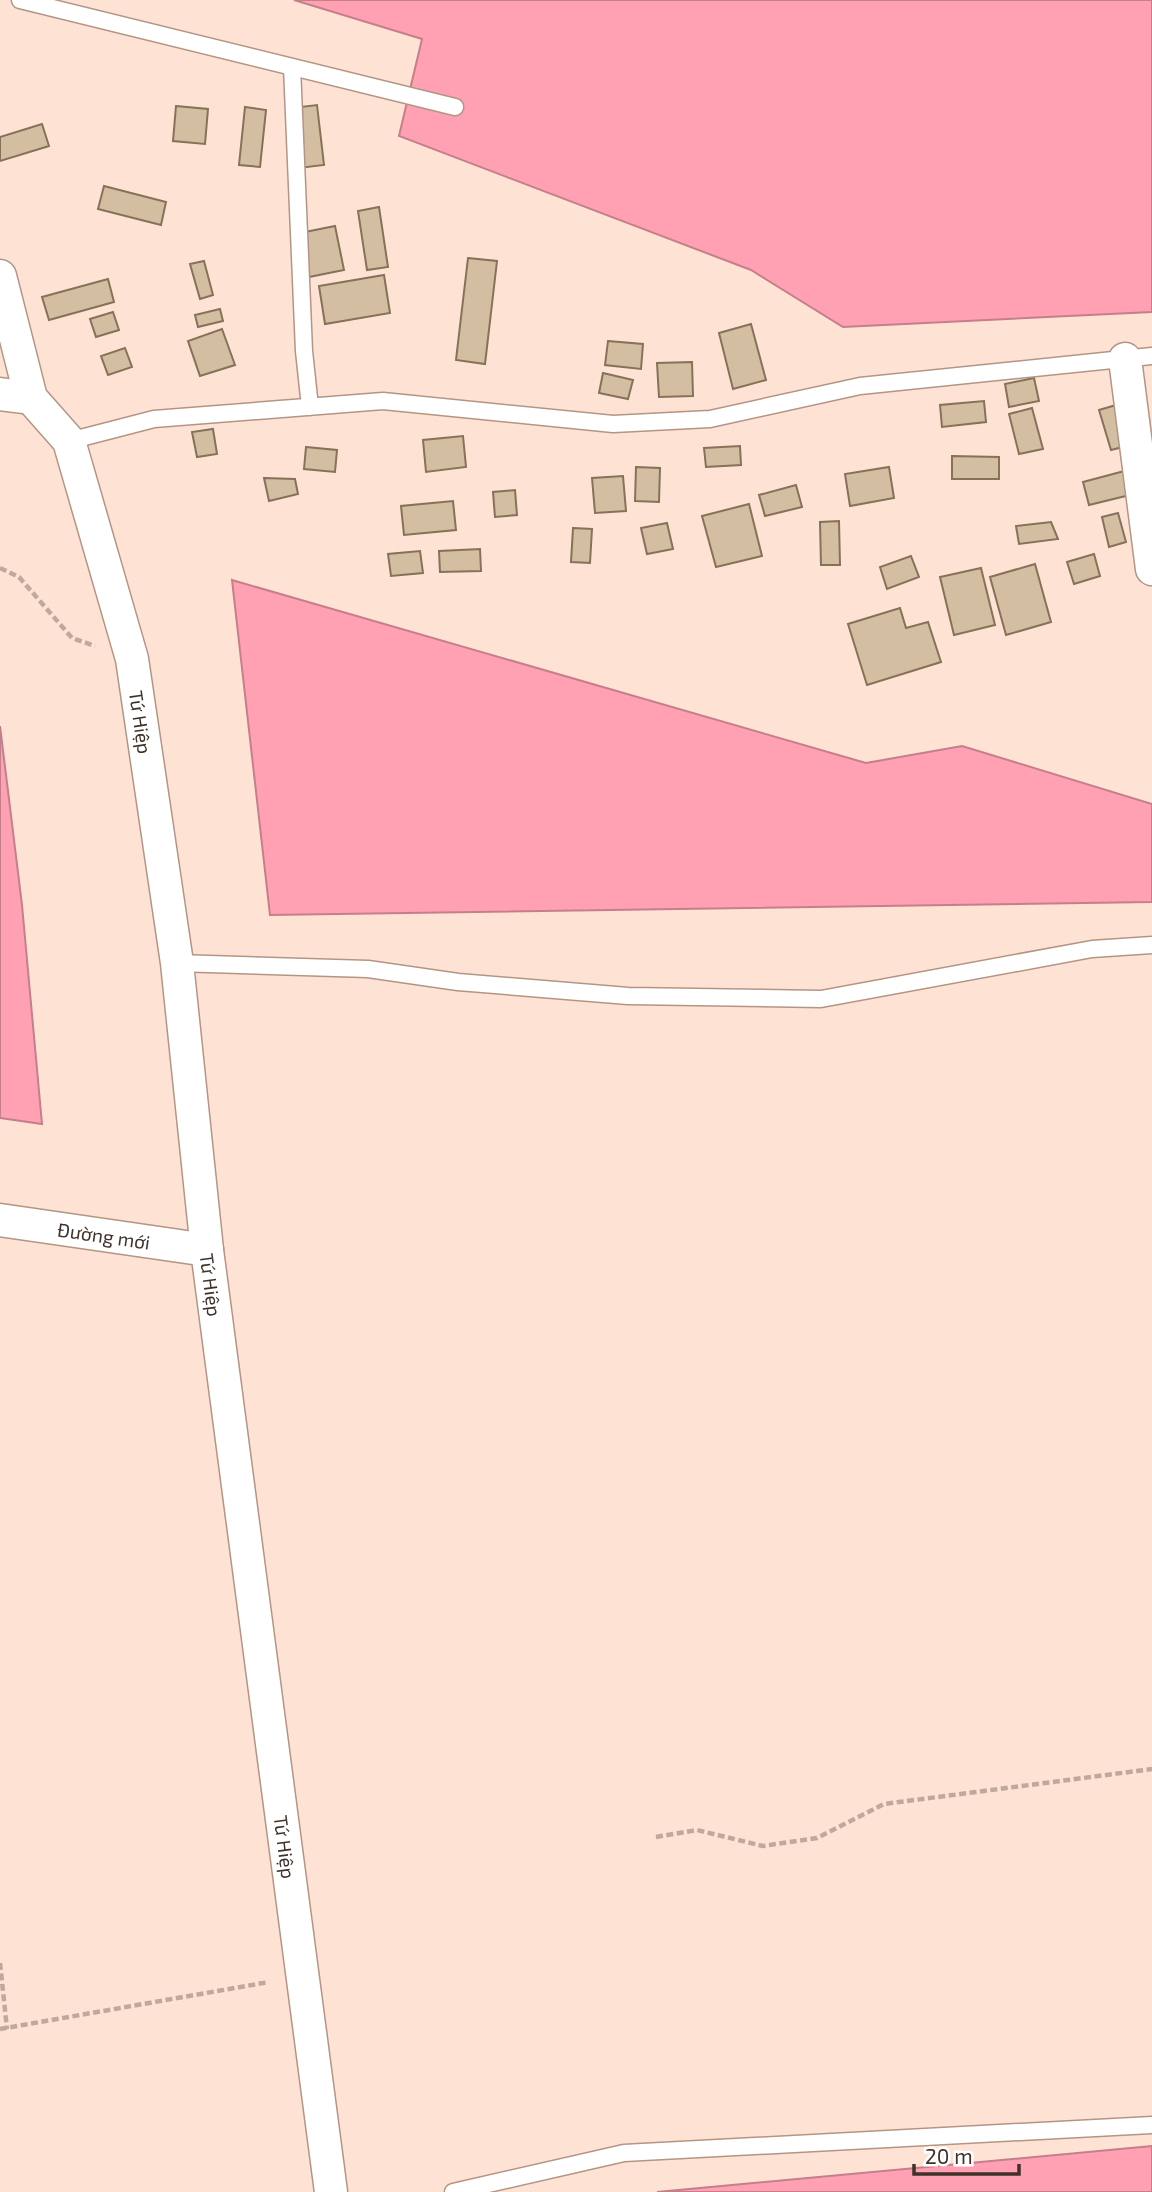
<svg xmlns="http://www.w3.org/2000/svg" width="1152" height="2192" viewBox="0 0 1152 2192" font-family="'Exo 2',sans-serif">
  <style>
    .water { fill: #ffa0b3; stroke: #c57f8a; stroke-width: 2 }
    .building { fill: #d3bea2; stroke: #857258; stroke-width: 2 }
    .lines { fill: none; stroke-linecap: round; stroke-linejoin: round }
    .lane-casing { stroke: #b49584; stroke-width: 19 }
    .street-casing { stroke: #b49584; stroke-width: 35 }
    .path { stroke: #bfa89c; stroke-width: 4.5; stroke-dasharray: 7 3.5; stroke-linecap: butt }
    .lane { stroke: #fff; stroke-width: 16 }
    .street { stroke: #fff; stroke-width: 32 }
    .labels { text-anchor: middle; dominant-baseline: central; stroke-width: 6; stroke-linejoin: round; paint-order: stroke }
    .street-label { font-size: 19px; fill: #3f322b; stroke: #fff }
  </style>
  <rect width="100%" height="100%" fill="#fee3d4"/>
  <path class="water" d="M294,0H1152V312L843,327L751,270L399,136L422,39Z
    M232,580L866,763L962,746L1152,804V902L270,915Z
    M0,726L22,905L42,1124L0,1118Z
    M1152,2146V2192H657Z"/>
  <path class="building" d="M317,105L324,165L299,168L292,108Z
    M176,106L208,109L205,144L173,141Z
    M245,107L266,110L260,167L239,165Z
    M42,124L49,146L0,161V137Z
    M104,186L166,202L161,225L98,209Z
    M379,207L388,267L367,270L358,211Z
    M335,226L344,270L304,278L295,234Z
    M468,258L497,261L485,364L456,360Z
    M204,261L213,295L200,299L190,264Z
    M384,275L390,313L325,324L319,286Z
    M108,279L114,302L49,320L42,297Z
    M220,309L223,321L198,327L195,315Z
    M113,312L119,330L96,337L90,319Z
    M751,324L766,380L733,389L719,333Z
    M222,329L235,365L200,376L188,341Z
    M608,341L643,344L641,369L605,365Z
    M125,348L132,367L108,375L101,356Z
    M692,362L693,396L659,397L657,363Z
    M603,373L633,380L628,399L599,393Z
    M1034,378L1039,401L1009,407L1005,384Z
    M984,401L986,422L942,427L940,405Z
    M1116,405L1127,446L1111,450L1099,410Z
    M1032,408L1043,449L1019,454L1009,414Z
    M213,429L217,454L197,457L192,432Z
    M463,436L466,467L426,472L423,440Z
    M740,446L741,465L706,467L704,448Z
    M306,447L337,450L335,472L304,469Z
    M952,456L999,457V479H952Z
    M636,467L660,468L659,502L635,501Z
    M889,467L894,498L850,506L845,474Z
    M1128,470L1134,494L1089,505L1083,482Z
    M623,476L626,511L595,513L592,478Z
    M264,478L295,479L298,494L269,501Z
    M796,485L802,507L765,516L759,495Z
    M515,490L517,515L495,517L493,492Z
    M453,501L456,530L404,535L401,506Z
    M749,504L762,556L716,567L702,516Z
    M1118,513L1126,542L1109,547L1102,517Z
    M839,521L840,565H821L820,522Z
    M1051,522L1058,539L1019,544L1016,526Z
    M667,523L673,549L647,554L641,528Z
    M573,528L592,529L590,563L571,562Z
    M480,549L481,571L440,572L439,551Z
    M420,551L423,573L391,576L388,554Z
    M1094,554L1100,576L1074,584L1067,562Z
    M911,556L919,577L887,589L880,567Z
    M1035,564L1051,622L1006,635L990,577Z
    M981,568L995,625L954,635L940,577Z
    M900,608L906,628L928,622L941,662L867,685L848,624Z"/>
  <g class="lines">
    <defs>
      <path id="lane" d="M20,0L455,107
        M292,67L304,351L310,407
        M69,441L154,419L383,401L613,424L710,419L860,386L1152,356
        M177,963L368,969L458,982L628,996L821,999L1092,949L1152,945
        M453,2192L624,2153L1152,2125"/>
      <g id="street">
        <path id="s1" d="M0,276L31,398L69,441L132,659L177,963L207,1250L331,2192"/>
        <path d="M1125,359L1152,569"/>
        <path d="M0,394L31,398"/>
        <path id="s2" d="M0,1220L207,1250"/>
      </g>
    </defs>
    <use href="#lane" class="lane-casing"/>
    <use href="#street" class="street-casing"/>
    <path class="path" d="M0,568L19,577L72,638L95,646
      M656,1837L697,1830L763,1846L817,1838L884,1804L1152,1769
      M0,1963L7,2029
      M0,2029L269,1982"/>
    <use href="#lane" class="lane"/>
    <use href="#street" class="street"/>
  </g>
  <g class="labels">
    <g class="street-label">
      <text stroke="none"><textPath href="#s1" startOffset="474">Tứ Hiệp</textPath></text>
      <text stroke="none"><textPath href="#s2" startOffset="105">Đường mới</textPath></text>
      <text stroke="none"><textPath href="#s1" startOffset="1041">Tứ Hiệp</textPath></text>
      <text stroke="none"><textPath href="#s1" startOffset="1608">Tứ Hiệp</textPath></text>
    </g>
  </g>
  <path d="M914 2164v10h105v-10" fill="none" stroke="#3f322b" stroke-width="3.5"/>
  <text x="925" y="2164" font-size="21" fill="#3f322b" stroke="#ffffff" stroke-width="5" paint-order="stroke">20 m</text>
</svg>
